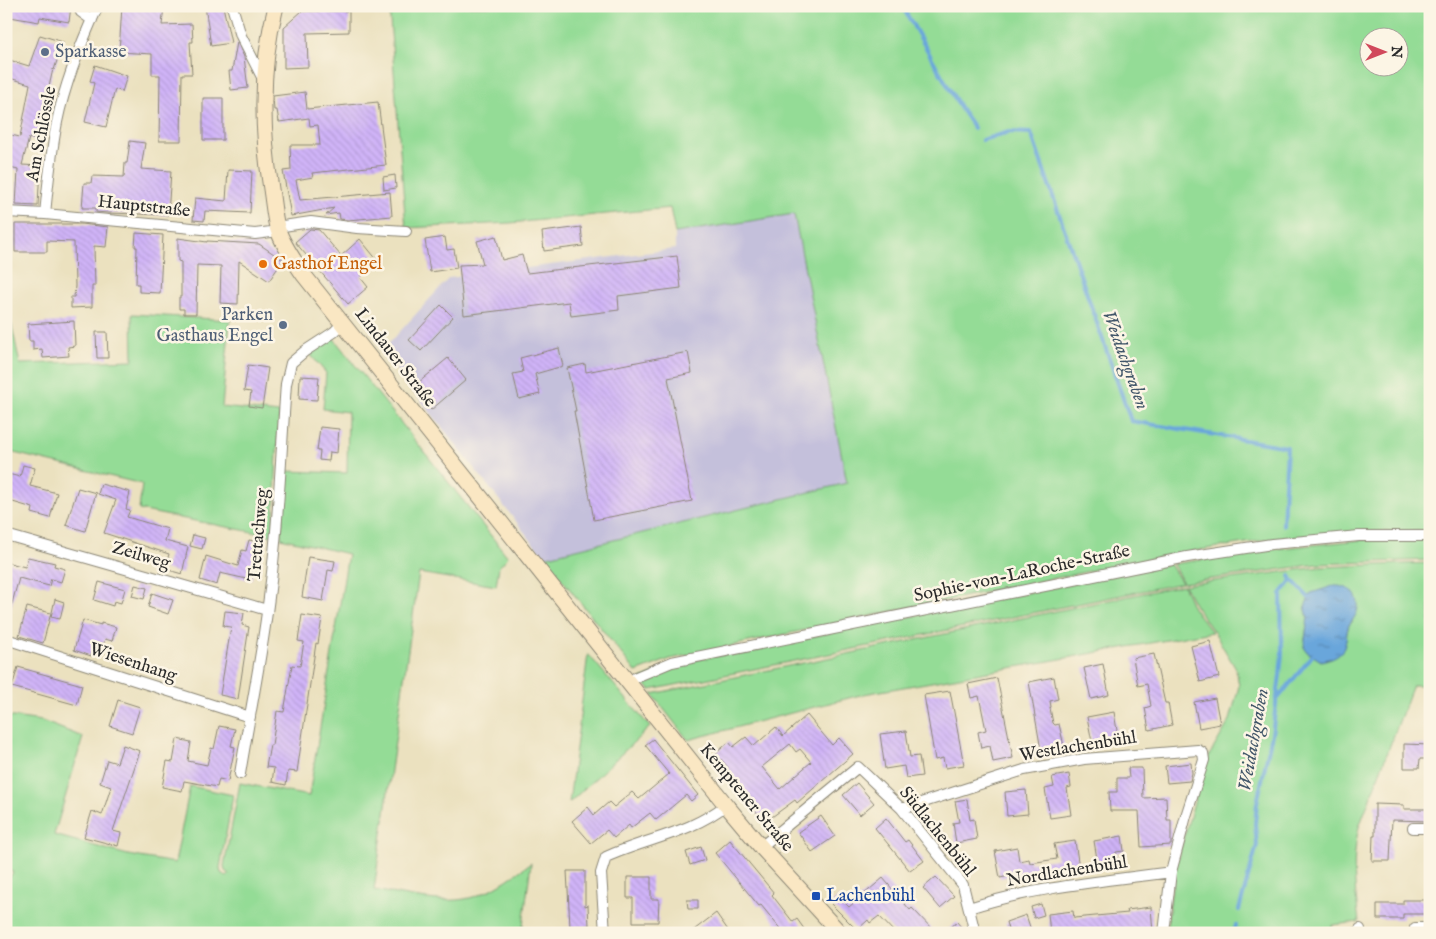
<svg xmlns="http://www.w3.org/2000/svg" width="1436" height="939" viewBox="0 0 1436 939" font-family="'IM FELL English',serif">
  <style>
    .industrial { fill: #c4c0db }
    .green { fill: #94dc96; stroke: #608460; fill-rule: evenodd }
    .water { fill: url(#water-ripples); stroke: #4a6883 }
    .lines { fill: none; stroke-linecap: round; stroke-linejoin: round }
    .stream { stroke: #69a6db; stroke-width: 4 }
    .building { fill: url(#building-back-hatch); fill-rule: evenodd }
    .street-casing { stroke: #8b8675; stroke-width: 12 }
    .secondary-casing { stroke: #8b8675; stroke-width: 17 }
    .street { stroke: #fff; stroke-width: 10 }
    .secondary { stroke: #fae7c3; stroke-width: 15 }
    .service-dot { fill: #5c6f8a; stroke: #fcf5e5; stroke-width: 2 }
    .food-dot { fill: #e8710a; stroke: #fcf5e5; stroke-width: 2 }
    .transit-dot { fill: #1a4fb4; stroke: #fcf5e5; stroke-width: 2 }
    .labels { text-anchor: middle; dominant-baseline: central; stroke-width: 5; stroke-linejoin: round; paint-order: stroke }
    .service-label { font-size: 18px; fill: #4e5e75; stroke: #fcf5e5; text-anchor: start }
    .street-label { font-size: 18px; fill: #2b2b2b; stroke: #fcf5e5 }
    .food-label { font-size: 18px; fill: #c56008; stroke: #fcf5e5; text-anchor: start }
    .transit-label { font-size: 18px; fill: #164399; stroke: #fcf5e5; text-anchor: start }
    .water-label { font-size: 19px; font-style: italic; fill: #415669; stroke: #fcf5e5 }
  </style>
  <defs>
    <pattern id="water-ripples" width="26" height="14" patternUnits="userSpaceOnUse" patternTransform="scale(1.25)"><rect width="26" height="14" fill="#69a6db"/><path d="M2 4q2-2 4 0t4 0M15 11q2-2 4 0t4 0" fill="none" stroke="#5787b2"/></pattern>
    <pattern id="building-back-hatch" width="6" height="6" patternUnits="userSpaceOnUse" patternTransform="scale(1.25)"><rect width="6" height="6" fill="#d0b4f8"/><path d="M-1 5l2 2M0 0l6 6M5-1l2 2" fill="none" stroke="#b39bd5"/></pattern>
  </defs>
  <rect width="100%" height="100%" fill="#fcf5e5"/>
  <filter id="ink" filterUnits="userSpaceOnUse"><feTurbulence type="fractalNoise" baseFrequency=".02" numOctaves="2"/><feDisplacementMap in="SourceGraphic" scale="10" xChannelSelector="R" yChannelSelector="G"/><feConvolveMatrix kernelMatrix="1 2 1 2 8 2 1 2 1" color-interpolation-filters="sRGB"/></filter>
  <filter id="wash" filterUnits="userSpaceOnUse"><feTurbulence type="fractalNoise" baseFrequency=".0096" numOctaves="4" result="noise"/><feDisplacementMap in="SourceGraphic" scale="20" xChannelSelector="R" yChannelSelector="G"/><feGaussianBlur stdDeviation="1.12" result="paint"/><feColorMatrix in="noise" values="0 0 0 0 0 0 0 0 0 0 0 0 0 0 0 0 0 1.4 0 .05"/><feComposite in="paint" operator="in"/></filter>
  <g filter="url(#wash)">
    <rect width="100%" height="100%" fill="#ebe1bf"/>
    <path class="industrial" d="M794,214L847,484L544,557L382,351L449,278L675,249V233Z"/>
    <path class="green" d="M389,6H1430V531L1359,532L1272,539L1174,554L898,610L670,659L636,672L544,557L847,483L794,214L675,233L670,208L510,223L406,228ZM1368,38H1398V68H1368Z
      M132,314L230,320L222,407L279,413L273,536L139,510L142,484L6,451V317H10L20,364L133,360Z
      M331,335L508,557L499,567L496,586L419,573L374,890C405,895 452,908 481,894C499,887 515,874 531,863L522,933H6V883L13,872L6,870V716L42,721L83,737L54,835L128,855L175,863L190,786L233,795L220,868L221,873L227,877L229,874L225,871L224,866L240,783L309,796L348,554L281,538L285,471L347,473L348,412L323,409L326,373L309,353Z
      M1430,539V560L1318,564L1183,583L1173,564L1273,549L1360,540Z
      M1430,563V685H1413L1359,827C1351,860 1355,889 1359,922L1332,925V933H1166L1174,872L1206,761L1230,720L1239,686L1236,669L1214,632L1195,606L1184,585L1319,567ZM1305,606L1353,621L1349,625L1346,636L1312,656L1304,647L1308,617Z
      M1170,564L1182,583L650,690L641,679L672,665Z
      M1183,585L1193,608L1212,632L864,694L688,740L652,694Z
      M588,654L650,727L569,803Z"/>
    <path class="water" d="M1333,586C1348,585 1362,594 1357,612C1355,617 1352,621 1349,625C1346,632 1347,641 1344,648C1339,657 1329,659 1321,661L1307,652L1304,647L1308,617L1305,606L1311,593Z"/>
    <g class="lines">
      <path class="stream" d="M902,6L961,109L974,128
        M982,140L1009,132L1031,133L1131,421L1287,447L1283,525
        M1292,580L1309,598
        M1276,701L1312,656
        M1239,910L1257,845L1255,824L1257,803L1272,734L1280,675L1282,653L1281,594L1292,580L1290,576
        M1234,933L1236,925"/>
    </g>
    <g id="blocks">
      <path class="building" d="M12,6H71L69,22L40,17L39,22L10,17Z
        M122,6H164L162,25L192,24L193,42H190L192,74H182L181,141H159L160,75H152V54L119,52Z
        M205,6H223L231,43L211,46Z
        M302,11H349V32L307,33L308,67L284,68V27Z
        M40,35L63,42L54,70L53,69L37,140L29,138L22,165L40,166L38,206L16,205L18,170L6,167V134L20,137L30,84L6,77V59L29,66Z
        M237,42L244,57L248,88L231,90L229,71H232Z
        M95,65L127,76L122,92L115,89L106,127L85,122L94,83L90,81Z
        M305,92L307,109L378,102L386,165L312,173L313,177L296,180L300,200L390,192L392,216L348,220L340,219L339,213L326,215L334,208L291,216L283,171L291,170L290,145H320L318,125L310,126L309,118L279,122L277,110H274L273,96Z
        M203,98H223V140H203Z
        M130,141L145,143L141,169L171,171L168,215L108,213L96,212V208H82L84,183H91L92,176L124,177L125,163H127Z
        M228,170L252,171L250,213L205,211L204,221L193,220L195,198L226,201Z
        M395,175L396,188L384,190L383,177Z
        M15,224H81L108,227L106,247L94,246L95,286H92V307L71,308V297H74L75,286L74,242L47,241V252H15Z
        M581,227L583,246L544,251L542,232Z
        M310,229L319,230L341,256L360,239L378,261L360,277L368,287L348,304L295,242Z
        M136,233L163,235L160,293L139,292V284H136L137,247H135Z
        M496,236L502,260L522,255L527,273L677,256L681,288L618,296L619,310L571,316L569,302L464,315L459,265L483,264L477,241Z
        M445,237L447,250L454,249L457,268L430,272L425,240Z
        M178,238L207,242V241L259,244L283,260L269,281L239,261L238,304L220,303L221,266L197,265L196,314H184V309H179V297H181V262L178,261Z
        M441,305L453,317L421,351L409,340Z
        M74,321L75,346L68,347L69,356L43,358L42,349L33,350V341H29L28,324Z
        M96,332H107L108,358H97Z
        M559,348L563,366L535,374L540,394L519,399L513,374L523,372L520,358Z
        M688,352L692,373L668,378L692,501L594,520L574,411H576L567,368L585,364L586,372Z
        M448,358L466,380L431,410L412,388Z
        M248,365L268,368L262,408L249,406L251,392L244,391Z
        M300,376L319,377L317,400L299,399Z
        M320,427L339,429L337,453L330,452L329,461L319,460L320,451H317Z
        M23,465L35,468L30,486L57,493L50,518L32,513L33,508L6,500L8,474L20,477Z
        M101,484L130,492L126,509L130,510L127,517L168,529L165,541L188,547L182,574L165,569L169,554L104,533L116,500L98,494Z
        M78,488L96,493L85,531L66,525Z
        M193,535L205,538L202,549L190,546Z
        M249,540L260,542L251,580L220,573L217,585L200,580L206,556L238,566L242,550L246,551Z
        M28,557L55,563L54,566L65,569L61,582L51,579L49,586L19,578L9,614H6V562L25,567Z
        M308,557L335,561L333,571L328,570L323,601L302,597Z
        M99,582L125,589L121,603L114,601L113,606L94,600Z
        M135,585L147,588L144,599L132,596Z
        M152,593L173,600L168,614L148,607Z
        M55,599L64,602L60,619L51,617Z
        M27,607L51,613L43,643L19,636Z
        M225,611L244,613L242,625L249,627L238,699L220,695L231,627L223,626Z
        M302,615L322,618L318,644L316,643L297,772L288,771L286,785L272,782L274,768L266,767L270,745H272L277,711L284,712L292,665L300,666L304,642L298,641Z
        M83,620L101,625V623L116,627L112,641L105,639L101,651L93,649L91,656L74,650Z
        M1210,641L1219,677L1200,682L1191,646Z
        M1154,654L1165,703H1168L1172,725L1149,730L1145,708L1151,706L1147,684L1138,686L1133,658Z
        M1103,664L1109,695L1091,699L1084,668Z
        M18,667L82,685L77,705L12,687Z
        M1054,677L1058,699L1050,701L1051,707L1050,708L1053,723L1055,725L1059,724L1064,746L1041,750L1029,682Z
        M997,678L1013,758L993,762L990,746L981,748L978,732L986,730L979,696L971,698L968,684Z
        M950,691L964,765L945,768L943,758L935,760L924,695Z
        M1215,698L1220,724L1199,728L1194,702Z
        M118,700L140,707L132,733L110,726Z
        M1114,712L1118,737L1092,742L1087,717Z
        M807,715L832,745L839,738L853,754L797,803L795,800L765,822L723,772L728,768L716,753L729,742L733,747L746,737L754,746L776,727L783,736ZM790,744L796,752L800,749L811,762L780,789L762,767Z
        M219,726L235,729L231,746L235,747L228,781L219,779L217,787L184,781L182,791L162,787L167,761L173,762L177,739L191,742L188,761L207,765L211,748L214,749Z
        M906,731L910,757L919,756L922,776L906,778L904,766L885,769L880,734Z
        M653,739L698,795L691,801L686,795L656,820L650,813L631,828L629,825L614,838L607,830L591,843L572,821L588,807L594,815L609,802L614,807L632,792L639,799L669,774L645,745Z
        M1404,744L1430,745V759H1420L1419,768H1404Z
        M123,745L140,751L113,831L121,833L118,846L84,837L92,811L102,815L111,787L100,783L107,760L117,763Z
        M1191,763L1192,773L1190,781L1167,783L1165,766Z
        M1128,768H1142L1143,798L1166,797L1167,820H1171V845L1141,847L1139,811H1110L1109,792H1117V778H1129Z
        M1069,774L1071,787L1067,788L1071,815L1050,818L1045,789L1054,787L1052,777Z
        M857,783L874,803L860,815L843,795Z
        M1026,790L1028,814L1007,816L1005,792Z
        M967,799L970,820L974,819L977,839L956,843L953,823L959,822L955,801Z
        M1375,804L1404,805V809H1430V821L1392,820L1390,861H1372L1373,836H1375Z
        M821,816L835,836L812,852L798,832Z
        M886,818L905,842L908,840L924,861L910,871L875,828Z
        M1122,836L1124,851L1116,852L1117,862L1098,865L1094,841Z
        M730,840L774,893L772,895L793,922L797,919L807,933H780L782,931L761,905L759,906L715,853Z
        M1075,841L1079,868L1032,875L1033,879L1020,881L1019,874L1000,878L995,851L1017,847L1019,861L1029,859L1030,863L1057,859L1054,844Z
        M701,847L705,860L690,865L686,852Z
        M567,871H585V906L588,905L589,926L570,927Z
        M627,877H651V899H659L658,922H633V898H627Z
        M936,877L954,896L940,908L923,888Z
        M883,878L910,910L912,908L936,933H895L879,916L870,923L868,920L857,930L831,904L839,897L849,907Z
        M687,900H698V909H688Z
        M1403,900H1430V914H1403V919H1377V904H1403Z
        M1041,904L1044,915L1034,918L1031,907Z
        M1151,907L1153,933H1050L1048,914L1073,911L1074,918L1128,913L1127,910Z
        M716,913L730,933H690Z
        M1026,915L1032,933H1009L1006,922Z
        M957,922L966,933H944Z"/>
    </g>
  </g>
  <g filter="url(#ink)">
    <use href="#blocks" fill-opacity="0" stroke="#8b8675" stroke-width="1"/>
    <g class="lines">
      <defs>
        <path id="street" d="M79,6L81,12L92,20
          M232,6L241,36L264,81
          M6,212L45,214L255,234L271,232L283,226L311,222L357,228L406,231
          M45,214C48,183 51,153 57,122C65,83 81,43 98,6
          M6,535L157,578L267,610
          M6,639L250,717
          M629,683L636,677L672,662L1187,557L1272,544L1359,536H1430
          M240,774C250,712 263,651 270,589C279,521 281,452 286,384L291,363L305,351L334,332L343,323
          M902,809L1024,770L1084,759L1198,750L1203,753L1204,760L1186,816L1171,872L1164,933
          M1413,828H1430
          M762,848L767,842L858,767L902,809L963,885L975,933
          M969,908C1034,887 1104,881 1171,872
          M1415,928H1430
          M1360,929V933
          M605,933L601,873L606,857C648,838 689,834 726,805"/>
        <path id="secondary" d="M276,6C260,67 261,127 271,189C273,202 274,215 277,227C282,244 294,260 303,274L726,805L762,848L840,933"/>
      </defs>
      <use href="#street" class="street-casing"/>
      <use href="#secondary" class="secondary-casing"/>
      <use href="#street" class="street"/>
      <use href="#secondary" class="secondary"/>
    </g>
  </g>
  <g class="service-dot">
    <circle cx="45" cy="52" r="5"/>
    <circle cx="283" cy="325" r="5"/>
  </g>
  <circle class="food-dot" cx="263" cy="264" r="5"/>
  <rect class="transit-dot" x="811" y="891" width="10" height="10" rx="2.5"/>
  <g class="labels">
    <g class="service-label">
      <text x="55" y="52">Sparkasse</text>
      <text x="273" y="315" text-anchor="end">Parken<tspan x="273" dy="21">Gasthaus Engel</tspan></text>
    </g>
    <g class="street-label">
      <text transform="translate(42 134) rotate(-79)">Am Schlössle</text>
      <text transform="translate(144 207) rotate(6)">Hauptstraße</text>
      <text transform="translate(395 358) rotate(52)">Lindauer Straße</text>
      <text transform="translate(259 535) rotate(-85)">Trettachweg</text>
      <text transform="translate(141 556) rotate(16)">Zeilweg</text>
      <text transform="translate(1022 574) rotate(-12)">Sophie-von-LaRoche-Straße</text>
      <text transform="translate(133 663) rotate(18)">Wiesenhang</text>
      <text transform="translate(1078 747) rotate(-9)">Westlachenbühl</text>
      <text transform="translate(746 798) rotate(50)">Kemptener Straße</text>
      <text transform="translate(937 832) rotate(51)">Südlachenbühl</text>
      <text transform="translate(1067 872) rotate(-9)">Nordlachenbühl</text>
    </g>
    <g class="food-label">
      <text x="273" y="264">Gasthof Engel</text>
    </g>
    <g class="transit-label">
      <text x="826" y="896">Lachenbühl</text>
    </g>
    <g class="water-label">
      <text transform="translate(1125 360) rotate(70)">Weidachgraben</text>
      <text transform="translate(1254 740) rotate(-80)">Weidachgraben</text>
    </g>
  </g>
  <rect width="1436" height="939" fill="none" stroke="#fcf5e5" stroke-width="25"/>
  <g transform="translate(1384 52) rotate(90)"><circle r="24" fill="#fcf5e5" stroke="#a8a49b"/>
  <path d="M0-4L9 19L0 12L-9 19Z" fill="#d1495b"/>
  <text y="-8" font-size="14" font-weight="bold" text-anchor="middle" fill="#2b2b2b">N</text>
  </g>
</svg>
